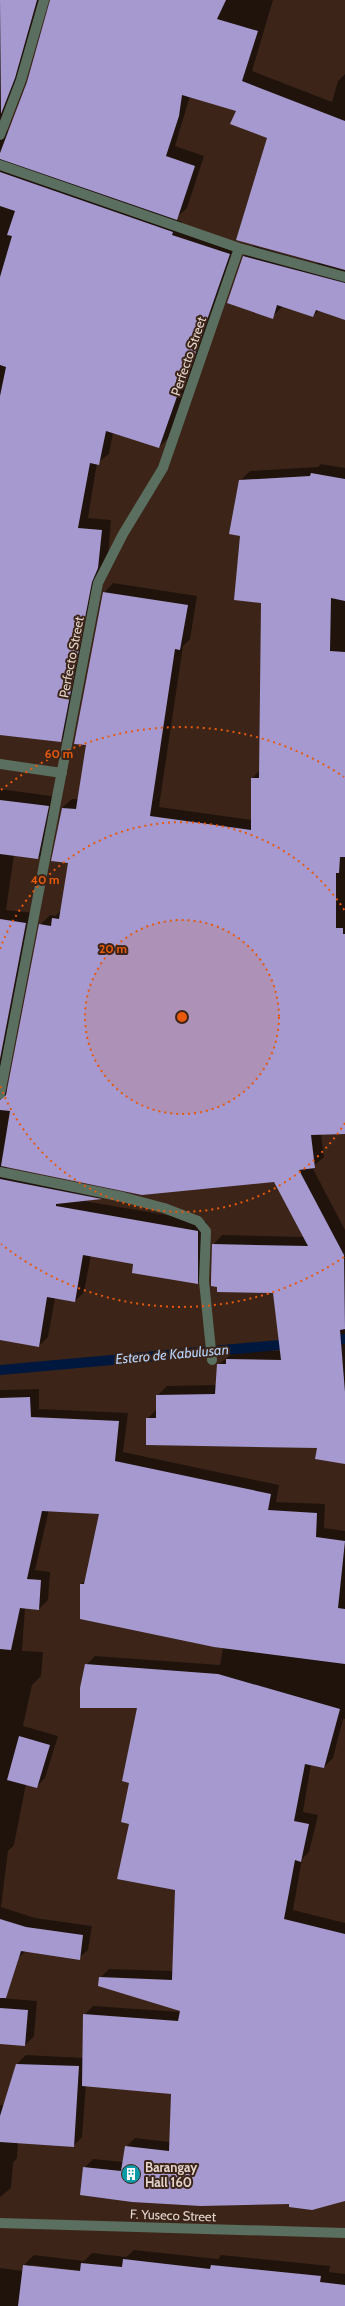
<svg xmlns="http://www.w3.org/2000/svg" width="345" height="2306" viewBox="0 0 345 2306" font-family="Cabin,sans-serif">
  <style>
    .shadow { fill: #0007; fill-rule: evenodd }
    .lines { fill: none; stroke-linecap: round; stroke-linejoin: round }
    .stream { stroke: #00183e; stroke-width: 10 }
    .building { fill: #a599d0 }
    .minor { stroke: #5a6f5f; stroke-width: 10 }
    .ring { fill: none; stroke: #e8590c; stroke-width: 2; stroke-dasharray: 2 4 }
    .labels { text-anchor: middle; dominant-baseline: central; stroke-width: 4; stroke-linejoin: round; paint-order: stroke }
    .street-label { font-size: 13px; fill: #e3d4cc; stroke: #3c2518 }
    .poi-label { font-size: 13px; font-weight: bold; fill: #e3d4cc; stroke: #3c2518; text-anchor: start }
    .water-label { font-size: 14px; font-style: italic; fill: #b5d3fc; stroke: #3c2518 }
    .centre { fill: #e8590c; stroke: #3c2518; stroke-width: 2 }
    .ring-label { font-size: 12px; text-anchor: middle; font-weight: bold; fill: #e8590c; stroke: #3c2518; stroke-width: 4; stroke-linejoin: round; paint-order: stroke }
  </style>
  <rect width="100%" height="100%" fill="#3c2518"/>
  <path class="shadow" d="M0,0H44L4,129L9,132L28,83L51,0H273L252,71L332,102L338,81L345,74V319L319,310L313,316L283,306L272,317L244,256L254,246L317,264V262L268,138L237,110L190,96L175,146L204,156L187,208L175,219L182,222L181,225L239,244L169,437L159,447L113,433L109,454L97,463L88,518L111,520L108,558L71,731L60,741L0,734Z
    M321,464L345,468V1133L321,1134L324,1157L312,1167L345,1230V1463L318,1447L147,1419L157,1409V1396L167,1386L216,1385L218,1365L236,1350L281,1351L274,1292L213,1245L222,1235L304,1237L275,1181L6,1167L8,1169L110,1190L101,1198L84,1201L207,1222V1274L197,1283L135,1263L91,1255L84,1292L75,1301L55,1298L48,1337L39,1346L0,1339V789L58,797L48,849L38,858L14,855L6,910L35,913L5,1090H8L40,925L50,915L55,916L62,910L69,862L53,860L62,808L72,799H79L87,744L104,593L113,583L197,596L190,639L183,646L159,807L252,820V778L260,770L262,602L241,535L240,481L250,471L318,467Z
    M39,1389V1409L128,1413L123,1452L279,1485L276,1502L325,1504L324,1528L345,1531V1719H343L333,1758L324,1767L311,1764L303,1812L318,1815L309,1852L302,1859L293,1910L345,1923V2200L290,2203L84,2168L93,2159L124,2162L126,2147L135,2138L170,2142L172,2093L86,2085L82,2137L73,2146L18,2142L17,2158L13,2163L11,2188L0,2197V2105H4L17,2064L26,2055L84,2058V2015L93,2006L181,2012V2010L100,1978L109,1969L173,1971L176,1890L130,1823V1782L138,1707L86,1665L95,1656L220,1665L223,1648L81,1618V1584L86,1580L100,1513L49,1510L35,1570L50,1572L48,1600L39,1609L25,1608L22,1651L43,1652L41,1676L32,1685L23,1726L58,1736L45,1778L36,1787L26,1784L14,1845L8,1851L1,1907L35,1918L92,1926L88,1950L79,1958L26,1951L17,1959L0,1954V1390Z
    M0,1998L37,2001L34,2036L25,2045L0,2043Z
    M134,2250L218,2259L221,2255L330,2266L329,2272L345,2274V2306H0V2268L24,2271V2265L34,2255L84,2261L92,2253L126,2257ZM31,2265L85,2271V2273L31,2267Z"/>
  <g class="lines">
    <path class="stream" d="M327,1341L345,1339
      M0,1370L291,1344"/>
  </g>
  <path class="building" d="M0,0H37L15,78L1,114Z
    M50,0H226L217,19L258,31L242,81L345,121V270L236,240L267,138L230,124L236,111L182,95L179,116L166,156L195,166L177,220L0,159V153L27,82Z
    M0,172L173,232L172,235L230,254L183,389L180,388L159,448L106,431L99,465L90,463L78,528L102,530L98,568L92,582L61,742L0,735V396L6,367L0,365V277L12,236L7,235L15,211L0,206Z
    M243,256L345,283V320L316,310L313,317L277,305L273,319L227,303Z
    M311,473L345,479V601L331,598L330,651L345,652V857H340L339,873H336V928H343V934H345V1134L311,1135L315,1168L299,1170L344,1255L345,1329L340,1330L345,1392V1464L315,1459L317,1448L146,1445V1418H156V1395L215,1394L217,1364H226V1359L281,1360L273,1293L217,1292V1287L211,1286V1281L212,1244L308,1246L274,1182L142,1195L1,1166L10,1111L0,1110V1100L6,1095L39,924L51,926L52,918L59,919L68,863L51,861L62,808L76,809L86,745L74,744L103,592L188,605L180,650L175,649L150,816L251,830V778H259L261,603L234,600L240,536L229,534L239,480L310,476Z
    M0,800L49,806L38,859L0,854Z
    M0,919L26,923L0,1059Z
    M0,1179L102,1199L56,1204V1206L198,1231V1284L132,1273L133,1264L83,1255L75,1302L47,1297L39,1347L0,1340Z
    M30,1397L31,1417L119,1421L115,1461L271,1494L268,1510L317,1513L316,1537L345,1541L338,1608L345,1609V1664L214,1647L80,1619V1584H84L99,1514L42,1511L27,1579L41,1580L39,1610L20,1608L11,1650L0,1649V1398Z
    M85,1664L218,1674L340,1709L324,1768L305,1764L294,1821L309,1824L301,1862L295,1860L284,1919L345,1934V2201L312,2210L289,2207V2204L201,2206L132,2202L80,2195L83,2167L121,2171L125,2146L169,2151L171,2094L82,2086L83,2014L178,2021L180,2011L98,1986L99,1977L172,1980L175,1890L117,1879L129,1824L121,1822L129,1783L122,1781L137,1708H80V1688Z
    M19,1736L50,1745L37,1788L7,1780Z
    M0,1919L26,1927L83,1935L80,1960L21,1951L6,1998H0Z
    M0,2008L28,2010L25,2046L0,2044Z
    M16,2064L79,2066L74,2147L0,2142V2116Z
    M123,2259L210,2269L211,2265L321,2276L320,2282L345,2285V2306H18L23,2265L80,2271L81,2263L122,2267Z"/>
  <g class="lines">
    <path class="minor" d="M0,135L21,80L44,0
      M0,165L239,248L345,277
      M0,764L62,773
      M0,1094L98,583L123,534L163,468L239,248
      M0,1172L123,1197L164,1208L198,1221L206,1231L204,1281L212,1360
      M0,2223L345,2233"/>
  </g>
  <circle cx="182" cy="1017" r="97" fill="#e8590c" fill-opacity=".12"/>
  <g class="ring">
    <circle cx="182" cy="1017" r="97"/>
    <path d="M345 1123A194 194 0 0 1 0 1085M0 949A194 194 0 0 1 345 911"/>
    <path d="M344 1257A290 290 0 0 1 1 1244M1 790A290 290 0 0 1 344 777"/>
  </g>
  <defs>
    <symbol id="building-disc" viewBox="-11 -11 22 22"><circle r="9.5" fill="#0f9aa8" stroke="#3c2518"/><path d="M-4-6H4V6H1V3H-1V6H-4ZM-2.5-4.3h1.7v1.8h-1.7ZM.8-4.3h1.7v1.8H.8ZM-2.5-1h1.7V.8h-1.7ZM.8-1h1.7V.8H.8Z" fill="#fff"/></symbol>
  </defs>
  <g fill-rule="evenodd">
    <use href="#building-disc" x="120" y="2163" width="22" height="22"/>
  </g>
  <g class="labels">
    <g class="street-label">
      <text transform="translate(188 356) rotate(-71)">Perfecto Street</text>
      <text transform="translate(71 657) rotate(-79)">Perfecto Street</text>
      <text transform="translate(173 2215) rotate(2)">F. Yuseco Street</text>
    </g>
    <g class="poi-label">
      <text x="145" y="2167">Barangay<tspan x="145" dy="15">Hall 160</tspan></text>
    </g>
    <g class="water-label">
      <text transform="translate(172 1354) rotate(-5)">Estero de Kabulusan</text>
    </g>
  </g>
  <circle cx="182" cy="1017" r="6" class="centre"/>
  <g class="ring-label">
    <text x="59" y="758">60 m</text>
    <text x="45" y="884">40 m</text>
    <text x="113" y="953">20 m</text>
  </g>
</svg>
